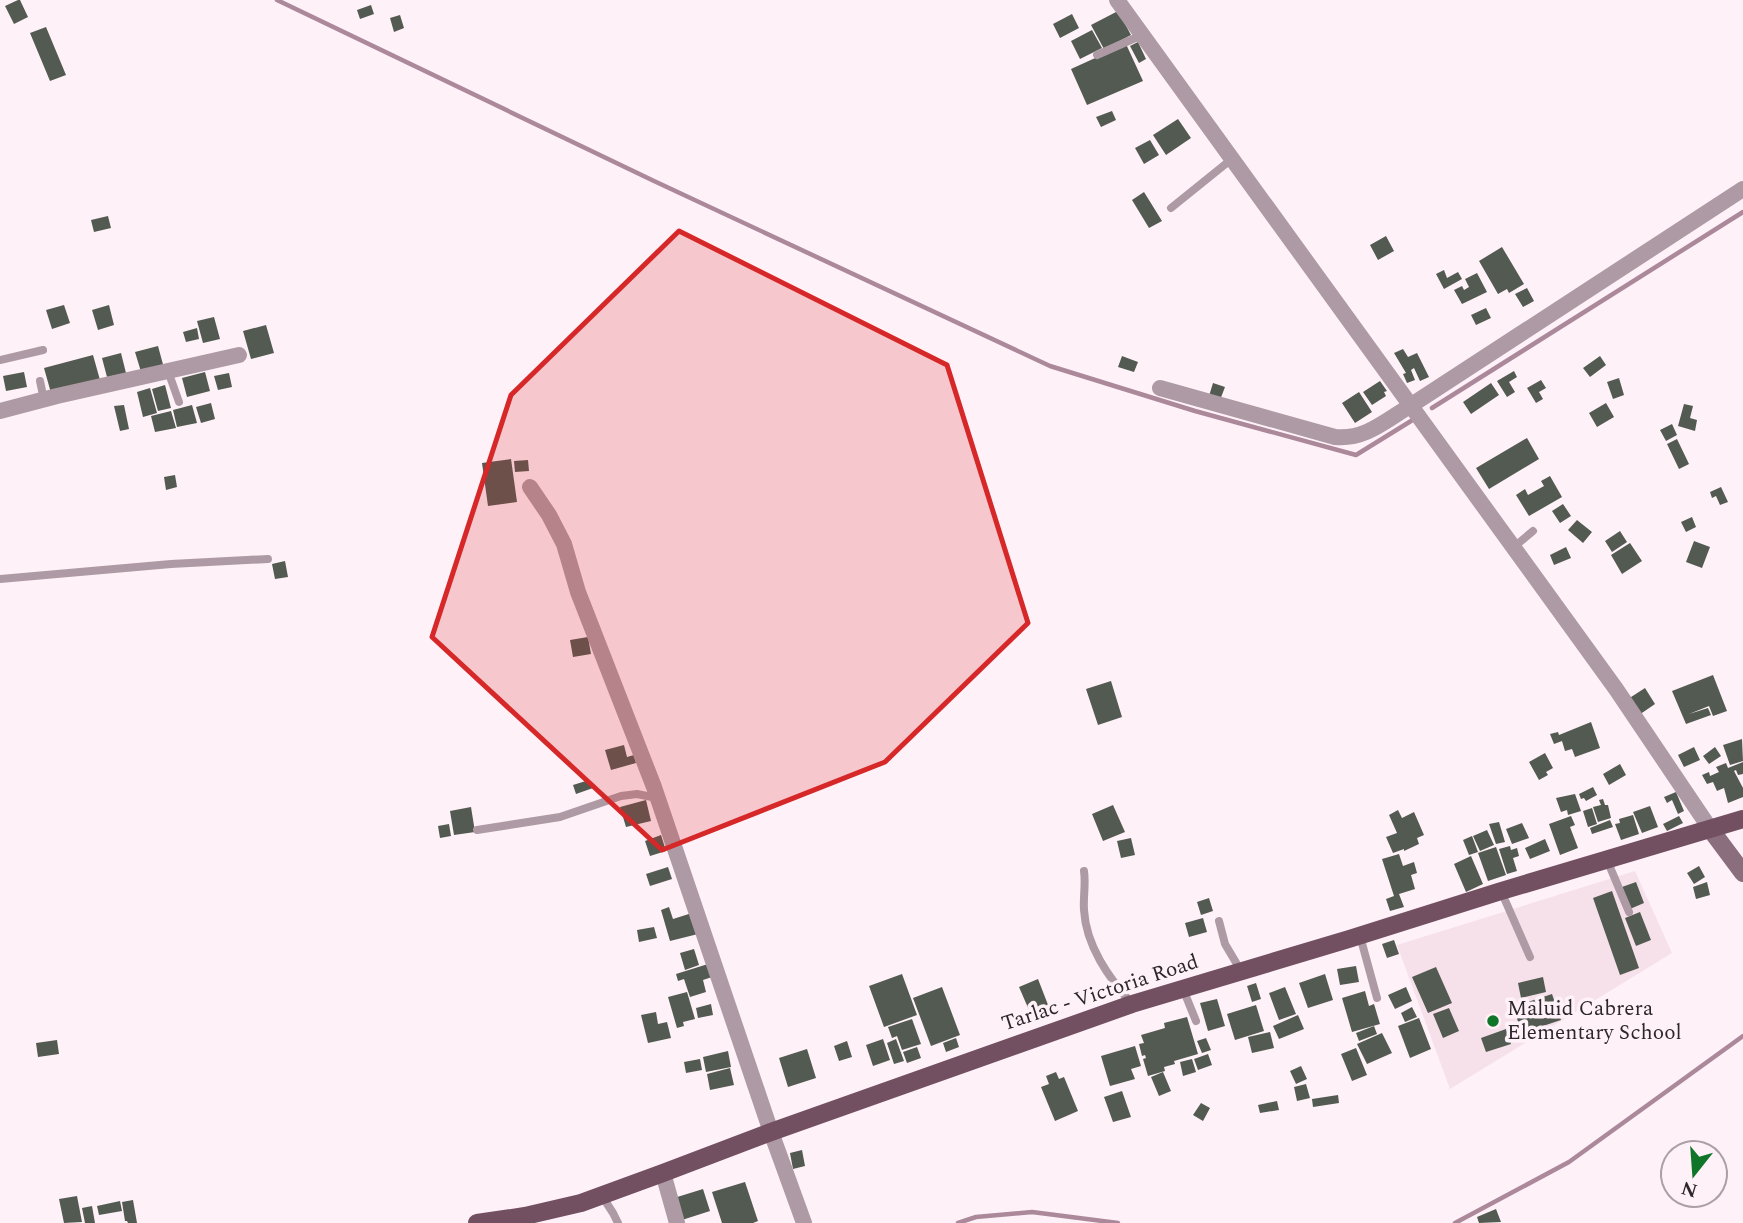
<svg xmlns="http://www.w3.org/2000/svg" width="1743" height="1223" viewBox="0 0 1743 1223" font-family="Spectral,serif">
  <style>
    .built { fill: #f6e1eb }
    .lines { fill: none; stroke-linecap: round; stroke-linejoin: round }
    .stream { stroke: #ab899a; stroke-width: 4.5 }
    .building { fill: #525a52 }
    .lane { stroke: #ae9aa4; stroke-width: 8 }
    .street { stroke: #ae9aa4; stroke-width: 16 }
    .secondary { stroke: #8b6e7d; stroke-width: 18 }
    .primary { stroke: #725061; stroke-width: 18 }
    .marked { fill: #d62828; fill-opacity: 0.2; stroke: #d62828; stroke-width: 5; stroke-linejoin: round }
    .poi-dot { fill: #0f7629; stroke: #fef1f7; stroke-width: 2.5 }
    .labels { text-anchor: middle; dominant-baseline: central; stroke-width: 7; stroke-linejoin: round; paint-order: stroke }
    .street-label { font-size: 21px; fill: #2c272a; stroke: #fef1f7 }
    .poi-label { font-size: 21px; fill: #2c272a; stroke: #fef1f7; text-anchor: start }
  </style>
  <rect width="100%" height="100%" fill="#fef1f7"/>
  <path class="built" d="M1635,871L1672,953L1450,1089L1397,945Z"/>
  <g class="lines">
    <path class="stream" d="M277,0L654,181L1050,366L1195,411L1356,455L1411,421
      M1432,408L1743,212
      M958,1223L976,1217L1032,1212L1118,1223
      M1455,1223L1569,1162L1743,1036"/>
  </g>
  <path class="building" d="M18,0H20L28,17L14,24L5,6Z
    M371,5L374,14L360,19L357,10Z
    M1118,11L1131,35L1104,49L1091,25Z
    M1072,14L1079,28L1060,38L1053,24Z
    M400,15L404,28L394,32L390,18Z
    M46,27L66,75L50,81L30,33Z
    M1092,30L1102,48L1080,59L1071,41Z
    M1138,42L1146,59L1139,63L1130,46Z
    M1126,44L1143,81L1087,105L1071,69Z
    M1112,111L1116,120L1101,127L1096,117Z
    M1178,119L1191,138L1166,155L1153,135Z
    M1150,140L1159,155L1144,164L1135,148Z
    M1144,192L1162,221L1149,228L1132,200Z
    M108,216L111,228L94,232L91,220Z
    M1386,236L1394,251L1378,260L1370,245Z
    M1502,247L1524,284L1509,293L1507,289L1498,294L1479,261Z
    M1444,270L1447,278L1458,272L1462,279L1444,289L1436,274Z
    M1477,273L1487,292L1462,304L1454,290L1462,286L1464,290L1469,287L1465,279Z
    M1527,288L1534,301L1523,307L1515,294Z
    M64,305L70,323L52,329L46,310Z
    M109,305L114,325L98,330L92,310Z
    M1486,308L1491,318L1476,325L1471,315Z
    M214,317L220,339L203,343L197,321Z
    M266,325L274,353L251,359L243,331Z
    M197,328L199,339L186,342L183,332Z
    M158,346L164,368L142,375L135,352Z
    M1403,349L1408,357L1417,353L1429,377L1420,381L1414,368L1411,370L1415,380L1407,383L1403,374L1406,373L1394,353Z
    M121,353L126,373L107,377L102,358Z
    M93,355L100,380L51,393L44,368Z
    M1122,356L1138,362L1134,372L1118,367Z
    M1600,356L1606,365L1590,377L1583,368Z
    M1514,371L1517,377L1509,382L1515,392L1507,397L1497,381Z
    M24,372L27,387L6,391L3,376Z
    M205,372L210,391L187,397L182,378Z
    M229,373L232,387L218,390L214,376Z
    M1619,378L1624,395L1613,399L1607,382Z
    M1541,380L1546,388L1539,392L1543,399L1536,403L1527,388Z
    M1380,381L1387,391L1384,392L1386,396L1372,405L1363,392Z
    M1213,383L1225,387L1220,400L1209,396Z
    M1491,383L1499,395L1471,414L1463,402Z
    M165,385L171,408L158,411L152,389Z
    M150,388L157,413L143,417L137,392Z
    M1359,392L1372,412L1355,423L1342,403Z
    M211,403L215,419L201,423L196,407Z
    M1606,403L1614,417L1597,427L1589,413Z
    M1684,404L1693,406L1690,418L1697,420L1695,431L1678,426Z
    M124,405L129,429L120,431L114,406Z
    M192,405L197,423L177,427L173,410Z
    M171,411L176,428L155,432L151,416Z
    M1672,424L1677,435L1666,441L1660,430Z
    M1527,438L1539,459L1489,489L1476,468Z
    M1677,439L1689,464L1679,469L1667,444Z
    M511,459L517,502L488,506L482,463Z
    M528,460L529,471L515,472L514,461Z
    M175,475L177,487L166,490L164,477Z
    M1550,476L1562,497L1529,516L1516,495L1525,489L1528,495L1544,486L1541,481Z
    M1721,487L1728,502L1720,505L1716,496L1712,498L1710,492Z
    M1563,504L1571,516L1560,523L1552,511Z
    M1692,517L1696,527L1686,532L1681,522Z
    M1577,520L1592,532L1583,543L1568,530Z
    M1620,531L1627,542L1612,552L1605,541Z
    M1694,541L1710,547L1702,568L1686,562Z
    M1630,543L1642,561L1622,574L1611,555Z
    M1566,547L1571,558L1554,565L1550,555Z
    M285,561L288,577L275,579L272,564Z
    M588,637L591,654L573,657L570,640Z
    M1713,675L1727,711L1713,716L1709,706L1689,714L1708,708L1711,715L1686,724L1672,691Z
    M1111,681L1122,717L1098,725L1086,689Z
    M1645,688L1655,704L1639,715L1628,699Z
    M1591,722L1600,748L1575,757L1572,749L1565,751L1562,741L1554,744L1550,734L1558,732L1559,735Z
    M1742,739L1743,761L1730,765L1723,745Z
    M624,745L627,757L634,755L636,763L611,770L605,750Z
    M1694,747L1700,760L1684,767L1678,755Z
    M1715,747L1721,756L1709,764L1703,756Z
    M1545,753L1553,768L1546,772L1548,775L1539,780L1529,762Z
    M1743,762V774L1738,775L1736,770L1734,771L1743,788V797L1728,803L1724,788L1717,791L1713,782L1707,784L1702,775L1709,772L1710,776L1719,772L1716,767L1726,763L1728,768Z
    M1620,764L1626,775L1609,785L1603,774Z
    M589,780L593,788L576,794L573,785Z
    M1593,787L1597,795L1586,801L1584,798L1581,799L1579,794Z
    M1676,792L1684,811L1678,814L1672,800L1667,803L1664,797Z
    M1575,794L1581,811L1568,815L1567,810L1561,812L1556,798Z
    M1603,799L1605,805H1608L1611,818L1598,822L1593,807L1601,805L1599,800Z
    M646,800L651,821L626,827L620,807Z
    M1113,805L1125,832L1103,841L1092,814Z
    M1650,806L1658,827L1642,833L1633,812Z
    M471,807L475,832L454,835L450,811Z
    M1592,808L1597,824L1588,827L1583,811Z
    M1398,810L1402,818L1414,812L1424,835L1417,838L1419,844L1404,851V849L1393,853L1386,837L1397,833L1389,815Z
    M1633,815L1639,834L1621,840L1615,824L1620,823L1619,819Z
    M1571,816L1575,825L1570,827L1578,848L1560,855L1549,824Z
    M1679,816L1683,823L1667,831L1663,824Z
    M1610,820L1613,827L1592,834L1590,828Z
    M1499,822L1505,842L1496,844L1489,824Z
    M1522,823L1529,838L1512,844L1506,829Z
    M449,824L451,836L440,838L438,826Z
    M1487,830L1494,845L1480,851L1473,836Z
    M661,835L666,851L650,856L645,841Z
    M1472,836L1478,852L1469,855L1463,840Z
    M1131,838L1135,855L1121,858L1117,841Z
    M1545,839L1550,851L1530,859L1525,848Z
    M1510,846L1511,850L1517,848L1519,856L1513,858L1517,871L1507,874L1499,849Z
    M1496,847L1506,875L1488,881L1478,853Z
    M1399,854L1403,866L1414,862L1417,873L1411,875L1415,889L1399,894L1404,907L1390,911L1386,899L1394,896L1382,859Z
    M1471,856L1483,884L1466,892L1454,864Z
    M1699,866L1705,877L1694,884L1687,873Z
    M668,867L672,879L650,886L646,874Z
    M1636,882L1644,903L1630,909L1622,887Z
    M1707,882L1710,895L1696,899L1693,887Z
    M1612,891L1639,968L1620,975L1593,898Z
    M1209,898L1213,911L1201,915L1197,902Z
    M669,907L673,919L692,913L698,934L670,941L661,910Z
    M1640,912L1651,940L1636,946L1625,918Z
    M1203,918L1207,932L1189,937L1185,923Z
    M654,927L657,938L639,942L637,930Z
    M1394,940L1399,954L1387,958L1382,944Z
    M694,949L699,965L685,970L680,953Z
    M708,964L712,977L703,980L706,992L690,997L684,979L678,981L676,974Z
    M1356,966L1359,982L1340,985L1337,969Z
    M1436,967L1452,1003L1428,1013L1412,977Z
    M902,974L917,1015L884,1027L869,986Z
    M1325,974L1333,1000L1308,1008L1299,983Z
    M1543,977L1546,992L1521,998L1518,983Z
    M1038,979L1050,1010L1032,1017L1019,987Z
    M1256,983L1261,999L1252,1002L1247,986Z
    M942,987L960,1035L931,1046L913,998Z
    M1285,987L1296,1014L1279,1020L1269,993Z
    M1406,987L1412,1001L1395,1009L1388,995Z
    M1365,991L1369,1006L1374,1004L1380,1024L1352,1032L1342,998Z
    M687,992L695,1019L683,1022L684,1026L677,1028L668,997Z
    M1552,994L1561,1020L1522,1033L1513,1007Z
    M1217,999L1225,1026L1208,1031L1200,1003Z
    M711,1004L713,1015L698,1018L696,1008Z
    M1256,1005L1264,1031L1235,1040L1227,1014Z
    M1412,1007L1417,1017L1405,1022L1401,1013Z
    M1449,1008L1459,1031L1443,1038L1433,1014Z
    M656,1012L658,1024L667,1022L671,1038L648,1043L641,1015Z
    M1298,1015L1304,1029L1279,1039L1273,1026Z
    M1187,1017L1198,1054L1174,1061L1175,1064L1164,1067L1165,1071L1148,1076L1143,1059L1146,1058L1145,1055L1142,1056L1139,1044L1144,1043L1141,1035L1165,1028L1164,1023Z
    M1419,1018L1431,1049L1410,1058L1398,1026Z
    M912,1019L921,1044L902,1050L897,1036L892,1038L888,1027Z
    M1374,1026L1377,1034L1359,1041L1356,1033Z
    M1506,1029L1511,1044L1486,1052L1481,1038Z
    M1270,1032L1274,1048L1252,1053L1248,1037Z
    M1382,1033L1392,1053L1367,1064L1357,1044Z
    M956,1038L959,1047L946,1052L943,1043Z
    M1206,1038L1211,1050L1202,1053L1197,1041Z
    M883,1039L890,1060L873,1066L866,1045Z
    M896,1039L904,1061L894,1064L887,1043Z
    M57,1040L59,1054L38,1057L36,1043Z
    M847,1041L852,1057L839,1061L834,1046Z
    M1135,1046L1141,1066L1131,1069L1135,1079L1110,1086L1101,1056Z
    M917,1047L921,1058L907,1063L903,1052Z
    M1356,1048L1367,1075L1352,1081L1341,1054Z
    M807,1049L816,1078L788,1087L779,1058Z
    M728,1051L731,1067L706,1072L703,1057Z
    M1208,1054L1212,1065L1198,1070L1194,1059Z
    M700,1059L702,1070L686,1073L684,1062Z
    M1192,1059L1196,1072L1183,1076L1180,1062Z
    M1301,1066L1307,1079L1296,1084L1290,1071Z
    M730,1068L734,1085L710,1090L707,1074Z
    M1056,1072L1059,1079L1064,1077L1078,1111L1055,1121L1041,1087L1049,1084L1046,1076Z
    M1163,1072L1171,1091L1159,1096L1151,1077Z
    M1306,1084L1310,1098L1297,1101L1294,1087Z
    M1122,1091L1131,1117L1113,1122L1104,1097Z
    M1338,1095L1339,1103L1313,1107L1312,1099Z
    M1277,1101L1279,1110L1260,1113L1258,1105Z
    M1201,1103L1210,1108L1203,1121L1193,1115Z
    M802,1150L805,1166L793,1169L790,1153Z
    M745,1182L758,1221L753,1223H722L712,1192Z
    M703,1189L710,1211L682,1220L674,1198Z
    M77,1196L82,1222L64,1223L59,1199Z
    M133,1200L137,1223H128L127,1221H125L122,1202Z
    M120,1201L122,1211L99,1215L97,1206Z
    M92,1206L95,1223H85L82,1208Z
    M1496,1209L1501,1222L1479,1223L1477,1217Z"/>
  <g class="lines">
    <path class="lane" d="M1097,55L1142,35
      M1171,208L1233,158
      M0,360L43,350
      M168,371L179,402
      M40,381L44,400
      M1514,547L1533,531
      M0,579L171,564L268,559
      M477,830L560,817L621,796L637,794L657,798
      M1607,860L1629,912
      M1084,871C1086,884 1083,897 1084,910C1086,946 1109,978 1132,1004
      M1501,891L1530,957
      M1219,921L1225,944L1241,971
      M1360,936L1377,998
      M1183,989L1196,1021
      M602,1196L613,1213L618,1223"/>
    <path class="street" d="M1117,0L1616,689L1711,830
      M1160,388L1335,437C1365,440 1385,421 1410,406L1743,189
      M0,411L57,396L239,355
      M530,487L549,515L564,544L578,592L654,787L771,1132L804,1223
      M663,1173L677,1223"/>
    <path class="secondary" d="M1711,830L1743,873"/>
    <path class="primary" d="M477,1223L525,1216L581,1203L663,1173L771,1132L1132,1004L1349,939L1498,892L1743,819"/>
  </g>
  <path class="marked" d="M679,231L947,365L1028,623L885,762L662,850L432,637L511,395Z"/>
  <circle class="poi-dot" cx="1493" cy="1021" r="7"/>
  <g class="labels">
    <g class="street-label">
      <text transform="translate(1100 993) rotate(-18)">Tarlac - Victoria Road</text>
    </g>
    <g class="poi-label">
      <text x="1507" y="1009">Maluid Cabrera<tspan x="1507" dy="24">Elementary School</tspan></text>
    </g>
  </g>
  <g transform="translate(1694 1174) rotate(197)"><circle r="33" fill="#fef1f7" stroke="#aaa0a5" stroke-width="2"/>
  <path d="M0-5L12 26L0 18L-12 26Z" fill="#0f7629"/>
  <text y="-10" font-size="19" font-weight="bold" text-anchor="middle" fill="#2c272a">N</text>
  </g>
</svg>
